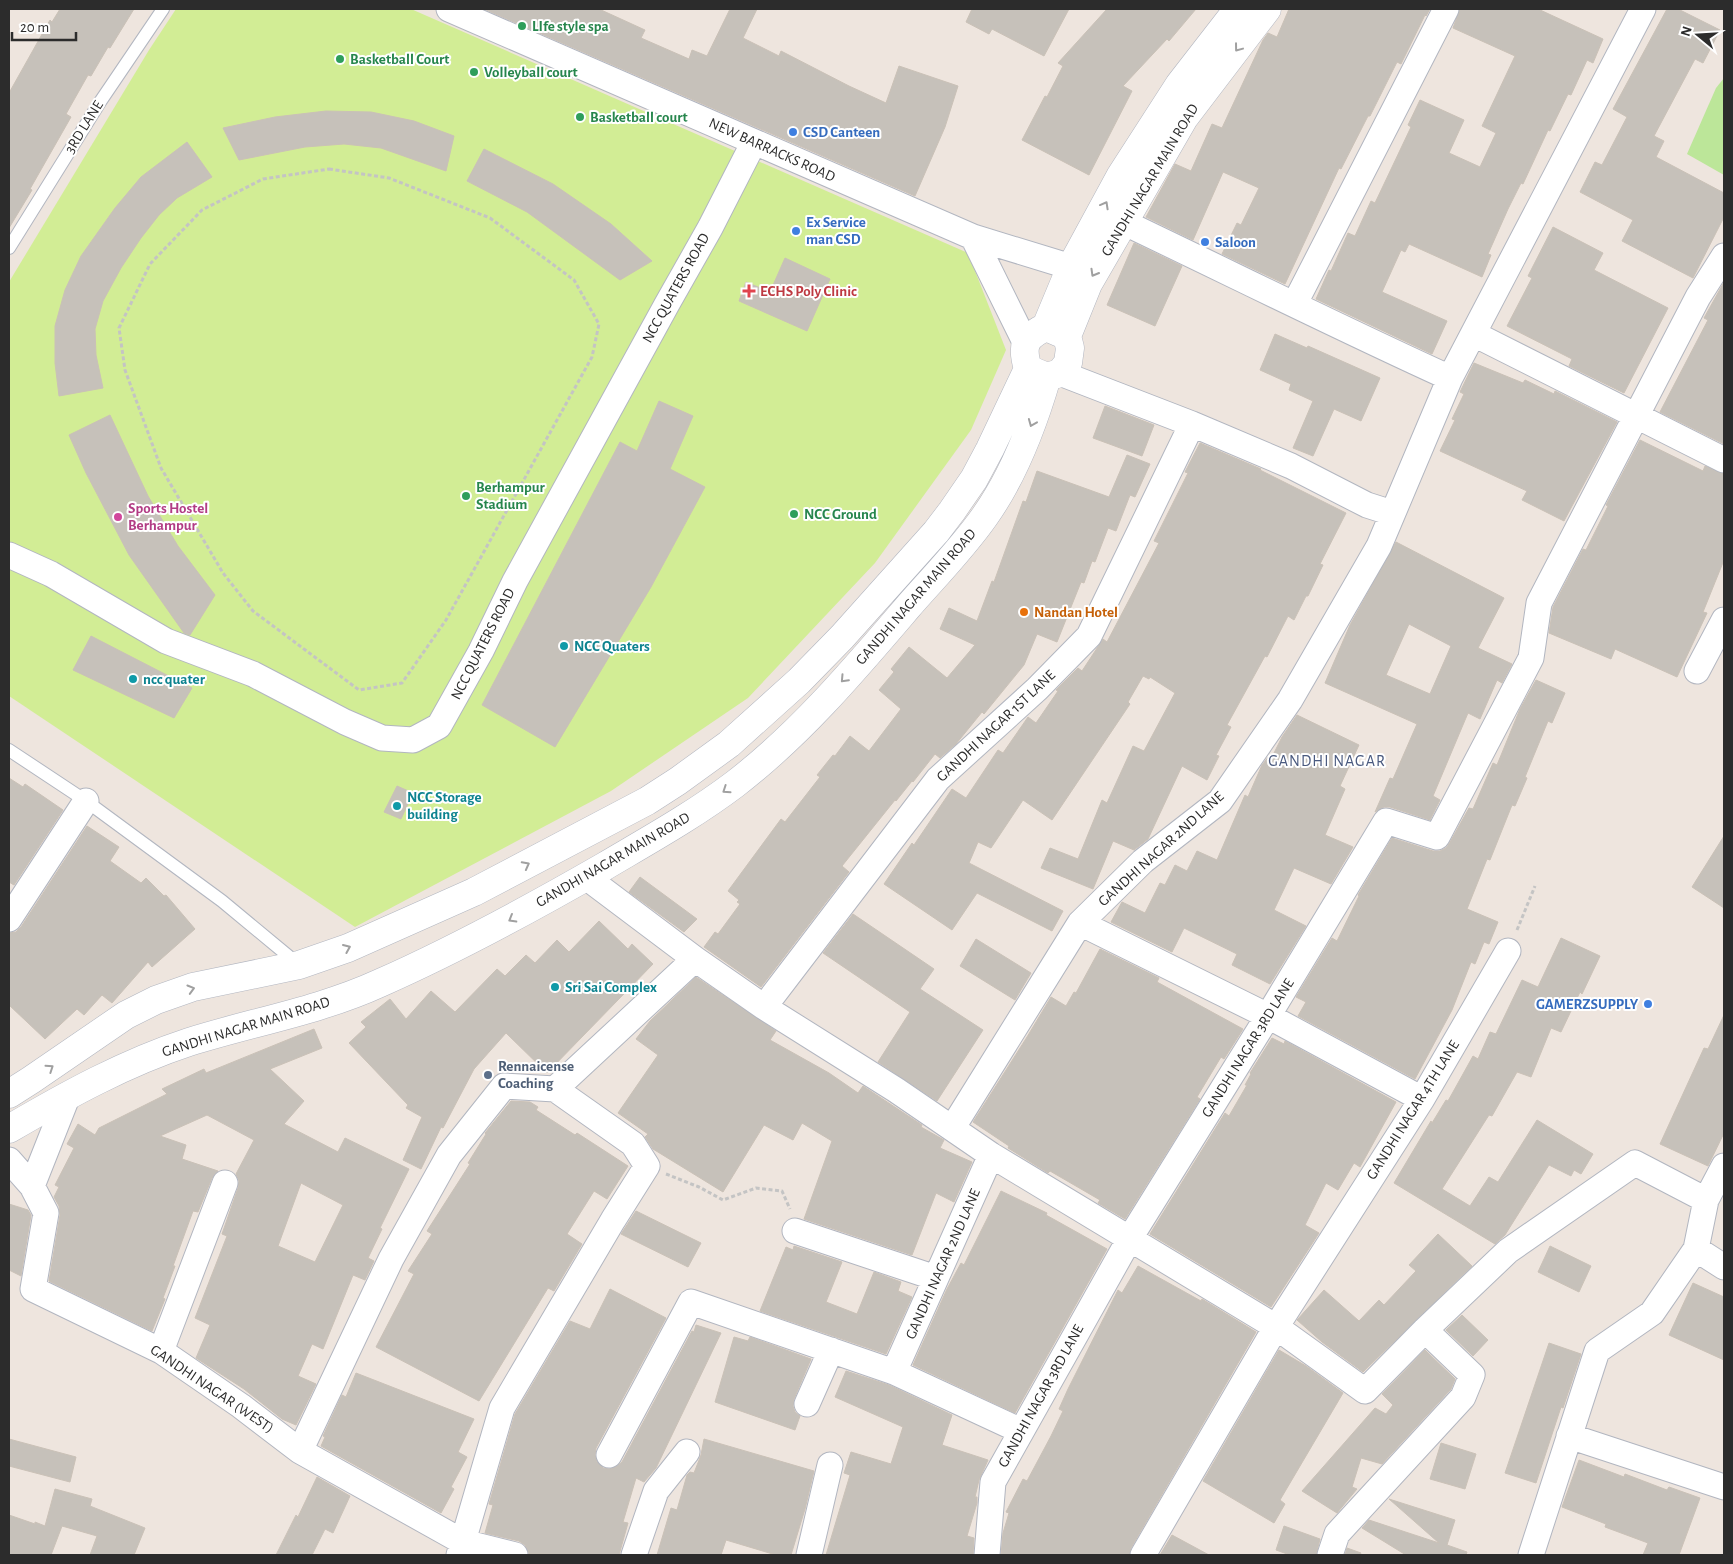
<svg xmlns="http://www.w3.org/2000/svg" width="1733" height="1564" viewBox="0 0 1733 1564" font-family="'Alegreya Sans',sans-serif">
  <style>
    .green { fill: #bce699 }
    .pitch { fill: #d2ed95 }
    .building { fill: #c6c1ba; stroke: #cac1b7; fill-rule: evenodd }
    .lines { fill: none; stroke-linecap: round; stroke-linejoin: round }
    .lane-casing { stroke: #b2b6c0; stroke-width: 14 }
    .street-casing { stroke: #b2b6c0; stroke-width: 27 }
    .secondary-casing { stroke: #b2b6c0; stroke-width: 29 }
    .path { stroke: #c4c4c4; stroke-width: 3; stroke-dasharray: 4 2.5; stroke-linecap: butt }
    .lane { stroke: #fff; stroke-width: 12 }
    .street { stroke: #fff; stroke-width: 25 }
    .secondary { stroke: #fff; stroke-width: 28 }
    .oneway { stroke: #a0a0a0 }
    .leisure-dot { fill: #2e9e5b; stroke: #fff; stroke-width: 2 }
    .shop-dot { fill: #3f7fe0; stroke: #fff; stroke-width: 2 }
    .health-dot { fill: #e0444e; stroke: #fff; stroke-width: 2 }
    .hotel-dot { fill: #d1479c; stroke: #fff; stroke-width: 2 }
    .food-dot { fill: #e8710a; stroke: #fff; stroke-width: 2 }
    .culture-dot { fill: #0f9aa8; stroke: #fff; stroke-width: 2 }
    .service-dot { fill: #5c6f8a; stroke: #fff; stroke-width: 2 }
    .labels { text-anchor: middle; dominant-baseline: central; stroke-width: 4; stroke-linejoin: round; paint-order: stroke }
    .leisure-label { font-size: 15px; font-weight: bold; fill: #27864d; stroke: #fff; text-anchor: start }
    .street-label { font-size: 15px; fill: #2c2c2c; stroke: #fff }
    .shop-label { font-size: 15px; font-weight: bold; fill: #366cbe; stroke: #fff; text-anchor: start }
    .health-label { font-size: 15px; font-weight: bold; fill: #be3a42; stroke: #fff; text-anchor: start }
    .hotel-label { font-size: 15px; font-weight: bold; fill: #b23c85; stroke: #fff; text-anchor: start }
    .food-label { font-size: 15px; font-weight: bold; fill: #c56008; stroke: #fff; text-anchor: start }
    .culture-label { font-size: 15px; font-weight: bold; fill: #0d838f; stroke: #fff; text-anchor: start }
    .service-label { font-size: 15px; font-weight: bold; fill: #4e5e75; stroke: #fff; text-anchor: start }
    .neighbourhood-label { font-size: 16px; letter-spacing: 1px; fill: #4a5a7f; stroke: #fff }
  </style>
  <rect width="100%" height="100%" fill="#eee5de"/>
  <path class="green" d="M1724,78V175L1687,154L1716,88Z"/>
  <path class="pitch" d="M176,9H411L968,253L1006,350L971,430L875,563L748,698L611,791L355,927L9,696V282L149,50Z"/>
  <path class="building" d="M60,9H134L110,48L108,47L91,76L88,75L66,114L71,117L30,189L32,190L9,228V93L50,20L52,22Z
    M484,9H599L645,30L641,38L689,59L692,50L707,56L730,9H757L743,38L779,56L781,51L849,86L886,103L899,66L958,86L945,127L915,196Z
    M972,9H1069L1044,56L992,29L989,34L966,22Z
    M1107,9H1196L1169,41L1167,39L1123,86L1132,91L1089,175L1022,140L1045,96L1047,97L1063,66L1058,63Z
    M1289,9H1430L1426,16L1425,15L1401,64L1397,62L1370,116H1368L1341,169L1339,168L1285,284L1222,254L1237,223L1241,225L1259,188L1223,172L1193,240L1146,217L1175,164L1191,171L1212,124L1222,128L1263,40L1268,33L1277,37Z
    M1460,9H1538L1603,39L1593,63L1587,60L1571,95L1568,94L1550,131L1548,130L1523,184L1521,183L1508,209L1488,254L1491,255L1482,277L1409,244L1405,252L1401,250L1382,292L1447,321L1432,354L1316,299L1329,270L1331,271L1348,233L1355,236L1371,201L1375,203L1411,127L1408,125L1420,100L1464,120L1449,153L1480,167L1496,133L1482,126L1515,56L1453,28Z
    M1667,9H1678L1720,30L1703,63L1695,59L1654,136L1664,141L1656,157L1724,193V217L1693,278L1622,241L1633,220L1580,192L1595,162L1602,165L1627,117L1613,109Z
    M326,111L371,112L414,121L454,136L446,171L381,148L344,144L305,147L239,160L223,128L275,117Z
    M187,142L212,177L177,198L159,215L141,238L121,268L103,301L95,329L96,355L103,388L59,396L55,363V326L65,290L81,256L115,208L141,177Z
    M484,149L553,184L611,224L652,261L620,280L527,212L467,181Z
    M1553,227L1603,253L1594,270L1668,308L1624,393L1569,366L1572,359L1507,326L1532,278L1528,276Z
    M1134,243L1182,266L1155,326L1107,305Z
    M785,258L830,279L807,331L739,301L746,282L770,292Z
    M1724,282V444L1660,412L1708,320L1704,318Z
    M1275,334L1307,348L1308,346L1380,378L1361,421L1334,409L1313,456L1293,448L1313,401L1289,390L1291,384L1260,370Z
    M1474,363L1523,383L1525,380L1554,394L1555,391L1617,422L1564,521L1522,500L1527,491L1440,451L1455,420L1452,419L1464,394L1460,392Z
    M659,401L693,416L670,469L705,487L651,587L555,747L482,705L620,442L637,451Z
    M1105,406L1154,425L1142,456L1093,438Z
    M110,415L148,496L178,546L215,595L190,635L184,633L129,555L86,473L69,435Z
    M1640,440L1703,471L1705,466L1724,474V560L1703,612L1707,613L1677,677L1615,649L1611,659L1549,633L1553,607L1583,549L1586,550L1608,506L1606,505Z
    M1200,443L1261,469L1260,470L1346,513L1320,564L1323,565L1308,596H1306L1294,620L1288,616L1267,657L1265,656L1227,725L1231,727L1216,755L1219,756L1207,780L1182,766L1148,839L1134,850L1113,841L1093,889L1041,868L1050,848L1078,859L1102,800L1107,803L1133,746L1144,751L1175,693L1150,677L1149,679L1143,676L1128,702L1130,704L1052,820L1023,800L991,848L978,842L969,863L1063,911L1052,931L977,893L952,930L884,884L912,843L914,845L952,789L966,798L998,750L1003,753L1028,717L1036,723L1058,691L1056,690L1078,668L1082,671L1103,639L1107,642L1159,543L1154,541L1188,473L1185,472Z
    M1127,455L1150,464L1135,497L1130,495L1116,531L1108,528L1095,562L1092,561L1084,583L1081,582L1057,642L1037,634L1024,665L984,714L982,712L956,744L940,758L935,754L913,782L912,781L896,801L895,800L842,866L849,872L761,987L704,947L715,932L718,934L740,904L737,902L739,900L728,891L781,819L785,822L820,777L817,775L833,755L835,756L850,736L869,751L901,709L879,690L894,672L891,669L909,647L947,678L975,645L940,629L949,608L977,621L992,581L994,582L1023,501L1026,502L1037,471L1109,497Z
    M1396,542L1504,598L1478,648L1512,664L1502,683L1497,680L1480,719L1468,713L1433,796L1440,800L1430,820L1390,807H1384L1375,812L1390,778L1393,779L1417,724L1325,683L1350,625ZM1409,624L1451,646L1430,694L1386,675Z
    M91,636L192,688L174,718L73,670Z
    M1536,680L1565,693L1552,723L1548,721L1525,777L1527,778L1515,806L1512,805L1490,860L1487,859L1467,909L1498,922L1489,944L1484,942L1475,964L1471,962L1452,1010L1415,1079L1298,1016L1306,1002L1296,997L1332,938L1337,941L1359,896L1358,895L1392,838L1433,851H1440L1446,848L1449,844L1469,808L1473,809L1493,763L1497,765L1520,709Z
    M1297,715L1359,745L1340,786L1345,789L1325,835L1353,847L1331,884L1294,868L1274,910L1306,926L1270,984L1232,965L1237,954L1184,928L1172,952L1111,922L1122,902L1145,913L1160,883L1165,885L1175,865L1187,871L1197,851L1217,860L1245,795L1248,797L1262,765L1269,756L1272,757L1282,737Z
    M9,778L23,787L25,784L63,810L14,885L9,882Z
    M397,786L413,793L401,819L384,812Z
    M87,826L119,847L110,861L141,883L146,878L164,896L166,895L195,929L152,967L148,962L112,1003L102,995L84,1015L77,1009L45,1039L9,1005V933L16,932L21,927Z
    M1724,836V908L1692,887Z
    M640,877L697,919L684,932L629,892Z
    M853,914L934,969L920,989L983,1030L937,1101L878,1062L910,1012L823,953Z
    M599,921L628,949L632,944L653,964L547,1073L506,1033L474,1069L443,1128L441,1127L421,1169L403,1160L422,1117L406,1108L408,1105L349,1043L366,1027L361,1022L390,999L406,1019L431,991L455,1012L497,969L505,976L526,955L535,963L557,940L569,952Z
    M1561,938L1600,956L1582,994L1580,992L1561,1032L1551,1028L1531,1077L1517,1072L1492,1116L1489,1115L1442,1189L1470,1206L1489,1177L1498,1182L1537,1120L1593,1154L1581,1174L1574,1170L1571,1176L1549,1165L1505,1235L1495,1244L1394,1183L1431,1121L1432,1123L1446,1100L1448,1101L1473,1056L1478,1059L1490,1032L1496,1034L1522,980L1538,987Z
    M976,939L1031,973L1015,1000L960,966Z
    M1100,949L1159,978L1157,982L1243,1029L1224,1059L1221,1057L1197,1097L1200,1099L1125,1219L1098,1203L1100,1200L1050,1171L1048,1173L1008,1148L1009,1146L973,1122L1027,1037L1051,997L1066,1006L1074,992L1076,993Z
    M696,977L776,1031L770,1040L829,1073L858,1093L863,1086L922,1125L921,1127L944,1140L940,1148L972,1162L954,1202L936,1193L912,1255L804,1219L832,1141L802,1123L793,1140L764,1125L723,1192L653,1149L645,1137L648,1134L618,1113L658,1055L636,1039L650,1021Z
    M1724,1015V1133L1708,1166L1660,1144L1704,1048L1708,1049Z
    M314,1029L322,1048L270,1069L304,1101L284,1124L338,1152L345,1138L409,1169L380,1228L382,1229L368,1258L374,1261L365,1280L353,1275L323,1349L312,1344L298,1376L316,1384L296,1425L282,1419L244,1389L196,1358L210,1325L195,1318L227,1236L222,1234L238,1188L239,1181L236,1174L254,1140L207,1115L160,1136L186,1145L182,1159L218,1171L212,1178L198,1212L193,1211L173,1266H175L163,1298L165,1299L152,1331L49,1281L60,1215L59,1206L54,1197L59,1187L55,1185L74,1148L67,1144L78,1124L95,1135L99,1128L167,1094L162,1089L204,1069L206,1073ZM301,1183L343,1205L315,1262L278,1246Z
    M1272,1038L1284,1044L1285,1041L1396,1102L1360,1167L1354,1163L1338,1190L1326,1183L1305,1225L1319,1233L1271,1307L1150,1234L1225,1113L1229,1116L1247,1085H1245L1251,1074L1250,1073Z
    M511,1101L530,1102L538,1107L536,1110L575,1135L577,1133L628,1166L607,1199L594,1191L567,1234L582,1244L554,1291L548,1288L479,1401L376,1347L414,1274L408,1271L432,1234L427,1231L470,1164L468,1163L486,1134L485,1133Z
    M1001,1191L1047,1213L1046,1215L1107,1249L1015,1413L913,1365L947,1289L961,1263L964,1265Z
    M9,1204L28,1210L31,1215L21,1276L9,1270Z
    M636,1211L701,1243L688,1267L621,1234Z
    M1438,1234L1472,1266L1363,1372L1322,1342L1297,1320L1324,1290L1359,1321L1379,1300L1384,1305L1416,1271L1409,1265Z
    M794,1246L842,1262L826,1302L857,1314L874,1272L901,1282L898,1291L912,1297L886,1354L760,1311L786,1247L793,1250Z
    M1550,1246L1591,1266L1579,1292L1538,1272Z
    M1138,1266L1201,1301L1202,1299L1256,1332L1131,1548L1129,1555H1001L1003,1533L1009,1513L1006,1512L1023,1479L1027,1481L1051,1436L1063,1411L1059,1409L1068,1389L1118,1290L1122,1293Z
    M1693,1283L1724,1297V1360L1669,1335Z
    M610,1289L666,1318L596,1448L595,1455L597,1462L603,1468L609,1469L616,1467L622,1462L692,1331L694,1332L696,1325L721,1333L656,1468L644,1482L636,1478L623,1522L628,1523L619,1555L529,1554L525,1545L519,1541L485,1533L493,1505L489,1504L515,1414L570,1321L590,1329Z
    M1462,1315L1488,1340L1473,1356L1446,1330Z
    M734,1337L748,1341L750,1337L811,1359L794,1399L793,1406L795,1412L800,1416L795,1430L715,1402Z
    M1549,1343L1581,1354L1563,1408L1561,1407L1536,1483L1505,1473Z
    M1279,1350L1306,1366L1343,1393L1280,1500L1285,1504L1274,1523L1203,1481Z
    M1425,1350L1455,1379L1451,1389L1382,1464L1361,1458L1352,1487L1357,1489L1337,1513L1302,1491L1375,1408L1386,1414L1393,1405L1382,1394Z
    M846,1371L889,1385L952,1415L942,1445L988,1460L979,1480L975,1497H977V1503L967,1536L974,1538L973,1555H826L850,1475L844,1473L851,1452L891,1464L903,1427L835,1397Z
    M356,1373L474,1419L458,1452L467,1457L451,1487L454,1489L441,1513L321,1446L325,1437L323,1436L342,1395L346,1397Z
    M9,1439L76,1457L70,1482L9,1466Z
    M704,1439L814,1471L805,1509L791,1555H776L726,1540L721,1555H657L671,1508L677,1510L687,1475L690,1472L694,1473L701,1455Z
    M1441,1443L1476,1454L1465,1489L1430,1479Z
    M1579,1460L1624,1477L1625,1474L1667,1490L1669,1487L1700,1498L1679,1555H1643L1648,1543L1605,1527L1606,1524L1562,1507Z
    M317,1477L350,1496L333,1533L325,1529L312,1555H276L296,1515L298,1517Z
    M55,1489L92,1499L90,1506L145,1528L134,1555H90L97,1536L62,1526L51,1555H9V1515L35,1524V1522L45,1526Z
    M1389,1499L1455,1520L1447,1545L1467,1552L1466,1555H1406L1362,1528L1369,1520L1439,1543Z
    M1284,1526L1320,1539L1316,1555H1290L1276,1550Z
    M1172,1535L1209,1555H1160Z
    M1347,1548L1361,1553L1360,1555H1345Z"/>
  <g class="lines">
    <defs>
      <path id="lane" d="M9,248L100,102L163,9
        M9,750L86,801L222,901L298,964"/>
      <path id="street" d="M449,9L973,237L1071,267
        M1123,222C1232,274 1340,328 1450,378
        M973,237L1025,342
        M1295,303L1446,9
        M1474,334L1724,460
        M1060,373L1192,424L1291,466L1367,505L1392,513
        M9,555L51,574L166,641L253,674L345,722L382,738L413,740L439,726L481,651L515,581L667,304L710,228L754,142
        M1697,671L1724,620
        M586,877L695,959L764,1007L896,1090L991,1155L1276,1327L1365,1391L1425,1330L1508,1251L1635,1163L1706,1200
        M9,919L86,801
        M1080,923L1268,1016L1422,1099
        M764,1007L938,779L1037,689L1089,636L1192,424
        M555,1089L695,959
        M953,1127L1080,923L1143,861L1220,801L1290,700L1379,546L1450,378L1643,9
        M9,1160L32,1186L46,1213L33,1289L161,1351L241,1406L300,1451L463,1542L515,1555
        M32,1186L68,1095
        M795,1231L936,1278
        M1696,1249L1724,1267
        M161,1351L225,1183
        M894,1372L991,1155
        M807,1404L831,1350
        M1569,1436L1724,1487
        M300,1451L391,1259L449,1155L504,1086L555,1089L633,1144L647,1166L613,1220L502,1408L459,1555
        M609,1455L691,1302L894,1372L1021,1431
        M634,1555L656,1491L687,1452
        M809,1555L830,1465
        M987,1555L993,1482L1130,1238L1268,1016L1386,821L1437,837L1531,658L1539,603L1698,297L1724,256
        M1143,1555L1276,1327L1422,1099L1508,951
        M1330,1555L1337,1534L1463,1397L1472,1375L1425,1330
        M1531,1555L1597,1351L1652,1313L1696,1249L1706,1200L1724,1166"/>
      <path id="secondary" d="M1046,327L1071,267L1121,175L1179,85L1238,9
        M1046,327L1067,336L1070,348L1068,363L1060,373L1047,377L1028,369C1021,346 1024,337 1046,327Z
        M1067,336L1088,284L1184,118L1267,9
        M9,1094L31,1080L126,1015L156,1000L193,987L299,965L348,948L474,892L647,801L678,781L729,744L799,681L842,637L936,532L952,511L974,479L990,449L1028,369
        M9,1129C67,1095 125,1063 189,1042C252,1022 319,1011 380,983C457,949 532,908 605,866C649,840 694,815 735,784C800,734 854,670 907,608C933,578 962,549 985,516C1014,475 1033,425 1047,377"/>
    </defs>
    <use href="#lane" class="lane-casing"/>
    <use href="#street" class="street-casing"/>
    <use href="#secondary" class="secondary-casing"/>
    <path class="path" d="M329,169L389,178L490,218L574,280L599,324L592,357L446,620L402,683L359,690L253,611L223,573L161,468L125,370L119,328L150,264L202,210L263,179Z
      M1517,930L1535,886
      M666,1174L699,1187L723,1200L756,1188L782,1191L790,1209"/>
    <use href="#lane" class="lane"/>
    <use href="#street" class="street"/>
    <use href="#secondary" class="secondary"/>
  </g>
  <defs><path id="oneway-chevron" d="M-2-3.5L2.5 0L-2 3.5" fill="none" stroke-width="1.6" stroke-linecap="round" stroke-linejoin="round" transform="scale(1.25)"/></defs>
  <g class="oneway">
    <use href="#oneway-chevron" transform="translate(1238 48) rotate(127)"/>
    <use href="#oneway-chevron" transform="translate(1105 205) rotate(-61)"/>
    <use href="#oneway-chevron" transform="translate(1094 273) rotate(120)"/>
    <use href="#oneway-chevron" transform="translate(1032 423) rotate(112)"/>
    <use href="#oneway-chevron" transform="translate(844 679) rotate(133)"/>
    <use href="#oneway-chevron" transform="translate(726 790) rotate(146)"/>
    <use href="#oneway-chevron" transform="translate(526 865) rotate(-28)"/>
    <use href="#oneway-chevron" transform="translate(512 919) rotate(150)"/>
    <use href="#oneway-chevron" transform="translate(347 948) rotate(-23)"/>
    <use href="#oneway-chevron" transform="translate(191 989) rotate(-16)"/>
    <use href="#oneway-chevron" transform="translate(50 1068) rotate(-34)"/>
  </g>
  <g class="leisure-dot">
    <circle cx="522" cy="26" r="5"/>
    <circle cx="340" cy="59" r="5"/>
    <circle cx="474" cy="72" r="5"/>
    <circle cx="580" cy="117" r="5"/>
    <circle cx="466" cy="496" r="5"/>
    <circle cx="794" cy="514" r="5"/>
  </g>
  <g class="shop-dot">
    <circle cx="793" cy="132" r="5"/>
    <circle cx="796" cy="231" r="5"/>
    <circle cx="1205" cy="242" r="5"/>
    <circle cx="1648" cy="1004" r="5"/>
  </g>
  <path class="health-dot" d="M746.5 283.5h5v5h5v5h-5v5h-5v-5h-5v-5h5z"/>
  <circle class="hotel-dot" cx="118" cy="517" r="5"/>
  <circle class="food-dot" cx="1024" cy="612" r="5"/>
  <g class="culture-dot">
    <circle cx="564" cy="646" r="5"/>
    <circle cx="133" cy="679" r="5"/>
    <circle cx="397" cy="806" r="5"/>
    <circle cx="555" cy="987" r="5"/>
  </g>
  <circle class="service-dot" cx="488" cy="1075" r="5"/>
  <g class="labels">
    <g class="leisure-label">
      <text x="532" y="26">LIfe style spa</text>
      <text x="350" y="59">Basketball Court</text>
      <text x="484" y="72">Volleyball court</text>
      <text x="590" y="117">Basketball court</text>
      <text x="476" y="487">Berhampur<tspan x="476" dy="17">Stadium</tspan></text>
      <text x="804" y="514">NCC Ground</text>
    </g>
    <g class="street-label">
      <text transform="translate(84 127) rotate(-58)">3RD LANE</text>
      <text transform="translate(772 150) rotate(24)">NEW BARRACKS ROAD</text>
      <text transform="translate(1150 180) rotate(-59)">GANDHI NAGAR MAIN ROAD</text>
      <text transform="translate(676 288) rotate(-61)">NCC QUATERS ROAD</text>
      <text transform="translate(916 597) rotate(-49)">GANDHI NAGAR MAIN ROAD</text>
      <text transform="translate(483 644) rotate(-63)">NCC QUATERS ROAD</text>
      <text transform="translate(996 726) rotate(-43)">GANDHI NAGAR 1ST LANE</text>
      <text transform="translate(1161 849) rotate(-42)">GANDHI NAGAR 2ND LANE</text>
      <text transform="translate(613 860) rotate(-30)">GANDHI NAGAR MAIN ROAD</text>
      <text transform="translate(246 1027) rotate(-17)">GANDHI NAGAR MAIN ROAD</text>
      <text transform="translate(1248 1048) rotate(-58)">GANDHI NAGAR 3RD LANE</text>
      <text transform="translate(1413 1110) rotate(-58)">GANDHI NAGAR 4TH LANE</text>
      <text transform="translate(943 1264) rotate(-66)">GANDHI NAGAR 2ND LANE</text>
      <text transform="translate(212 1389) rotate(34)">GANDHI NAGAR (WEST)</text>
      <text transform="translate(1041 1396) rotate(-61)">GANDHI NAGAR 3RD LANE</text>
    </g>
    <g class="shop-label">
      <text x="803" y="132">CSD Canteen</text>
      <text x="806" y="222">Ex Service<tspan x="806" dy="17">man CSD</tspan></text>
      <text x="1215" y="242">Saloon</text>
      <text x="1638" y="1004" text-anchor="end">GAMERZSUPPLY</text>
    </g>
    <g class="health-label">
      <text x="760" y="291">ECHS Poly Clinic</text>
    </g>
    <g class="hotel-label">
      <text x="128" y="508">Sports Hostel<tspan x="128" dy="17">Berhampur</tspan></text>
    </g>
    <g class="food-label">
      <text x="1034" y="612">Nandan Hotel</text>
    </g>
    <g class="culture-label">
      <text x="574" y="646">NCC Quaters</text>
      <text x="143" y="679">ncc quater</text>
      <text x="407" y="797">NCC Storage<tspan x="407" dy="17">building</tspan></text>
      <text x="565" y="987">Sri Sai Complex</text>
    </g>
    <g class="service-label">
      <text x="498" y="1066">Rennaicense<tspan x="498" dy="17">Coaching</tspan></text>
    </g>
    <g class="neighbourhood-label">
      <text x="1327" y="761">GANDHI NAGAR</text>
    </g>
  </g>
  <rect width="1733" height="1564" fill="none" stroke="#2c2c2c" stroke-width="20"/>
  <g transform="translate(1698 35) rotate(288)" stroke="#ffffff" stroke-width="4" paint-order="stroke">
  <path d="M0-4L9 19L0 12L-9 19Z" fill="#2c2c2c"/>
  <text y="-8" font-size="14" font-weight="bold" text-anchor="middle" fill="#2c2c2c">N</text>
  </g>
  <path d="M12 32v8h64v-8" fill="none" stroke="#2c2c2c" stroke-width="2.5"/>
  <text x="20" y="32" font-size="15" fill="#2c2c2c" stroke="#ffffff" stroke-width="4" paint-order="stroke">20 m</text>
</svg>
